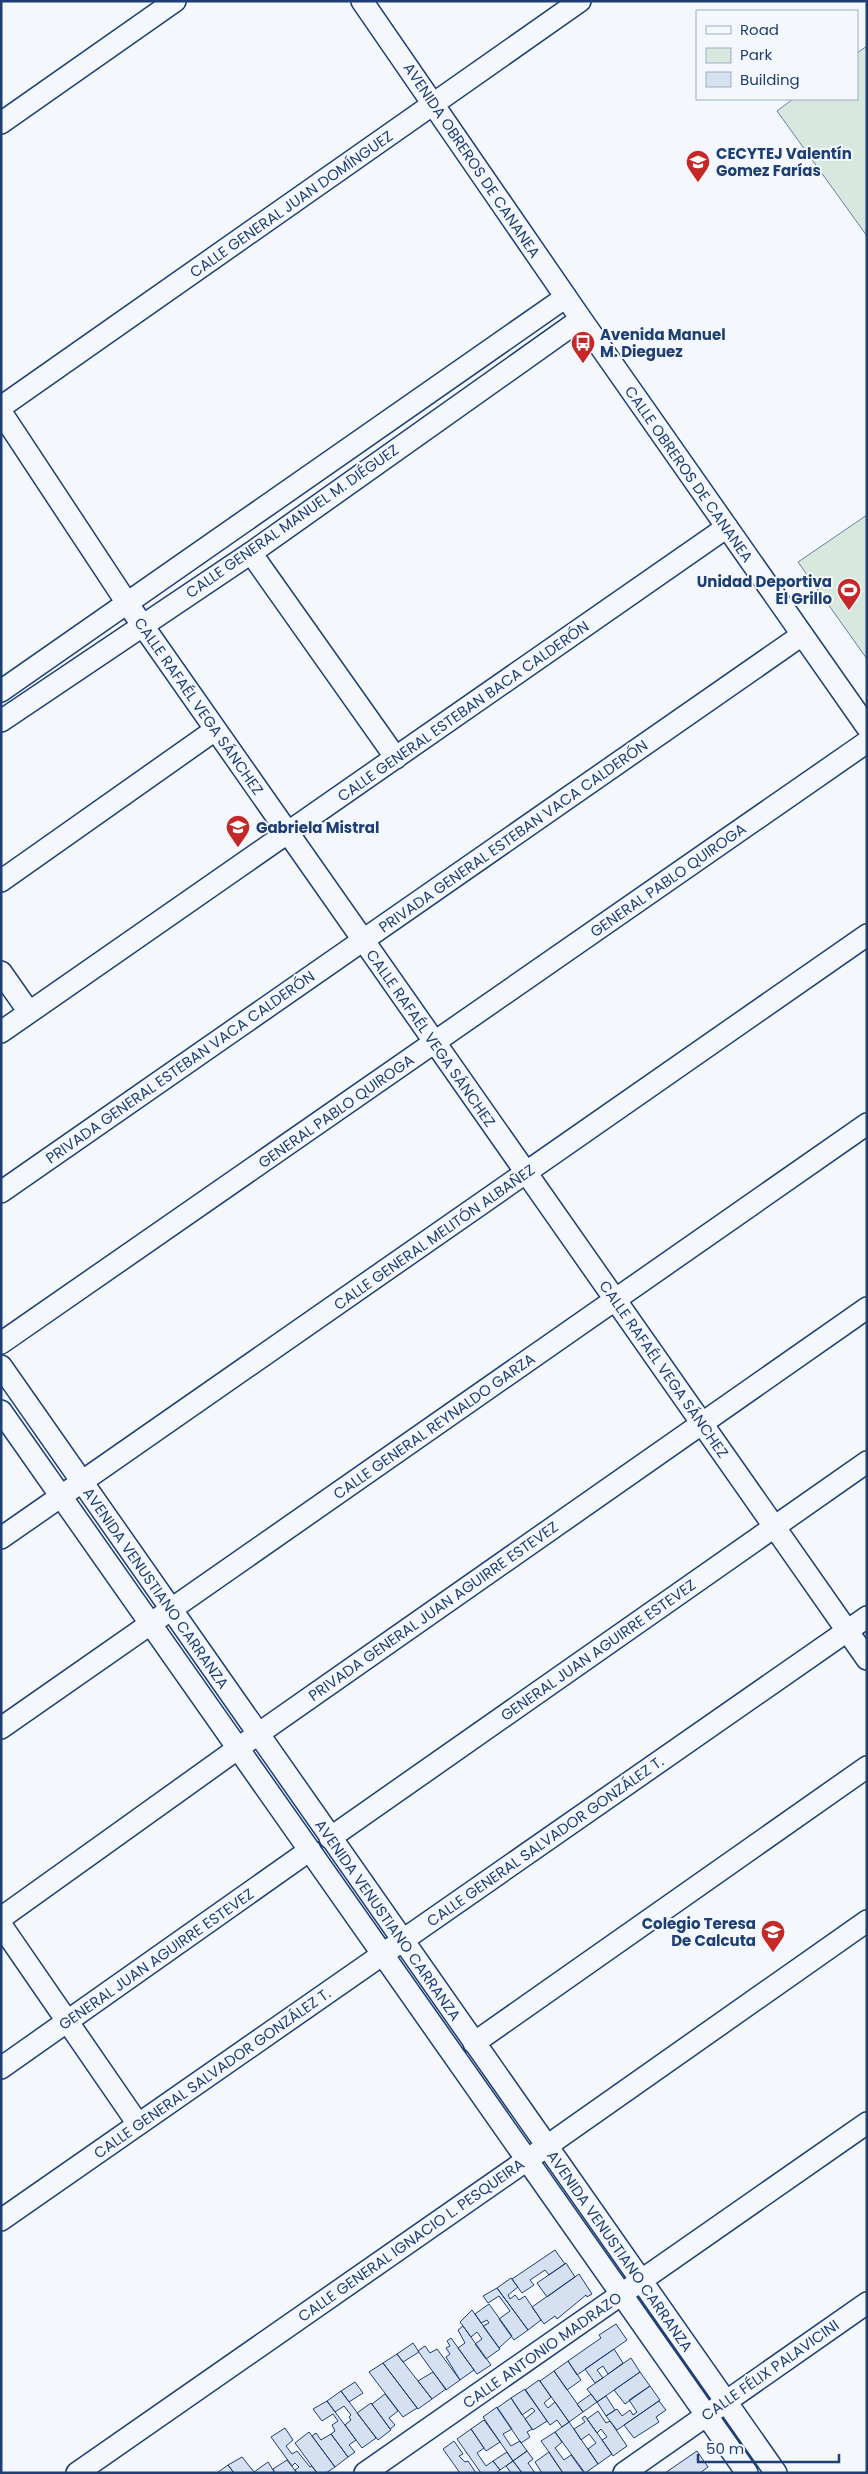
<svg xmlns="http://www.w3.org/2000/svg" width="868" height="2474" viewBox="0 0 868 2474" font-family="Poppins,sans-serif">
  <style>
    .green { fill: #d7e8df; stroke: #687fa3 }
    .building { fill: #d5e0f0; stroke: #1d3f73 }
    .lines { fill: none; stroke-linecap: round; stroke-linejoin: round }
    .minor-casing { stroke: #1d3f73; stroke-width: 24 }
    .minor { stroke: #f4f7fb; stroke-width: 21 }
    .labels { text-anchor: middle; dominant-baseline: central; stroke-width: 4; stroke-linejoin: round; paint-order: stroke }
    .poi-label { font-size: 15px; font-weight: bold; fill: #1d3f73; stroke: #f4f7fb; text-anchor: start }
    .street-label { font-size: 15px; fill: #1d3f73; stroke: #f4f7fb }
  </style>
  <rect width="100%" height="100%" fill="#f4f7fb"/>
  <path class="green" d="M867,46V236L777,111L793,99H857V53Z
    M867,515V659L798,562Z"/>
  <path class="building" d="M555,2250L565,2264L549,2275L545,2270L530,2280L534,2285L522,2293L512,2279Z
    M566,2263L575,2277L547,2297L537,2283Z
    M579,2274L592,2294L587,2297L586,2295L557,2319L555,2316L544,2324L532,2307Z
    M511,2278L518,2287L508,2295L510,2299L515,2295L519,2300L525,2296L541,2320L528,2330L497,2288Z
    M497,2288L528,2330L514,2340L499,2319L510,2311L499,2296L488,2303L483,2296Z
    M489,2304L512,2336L499,2348L483,2326L489,2323L487,2320L481,2323L475,2314Z
    M472,2310L500,2349L486,2359L475,2344L482,2339L477,2332L471,2337L460,2322Z
    M616,2324L627,2340L577,2375L568,2361L601,2338L599,2335Z
    M463,2326L491,2365L477,2374L458,2348L465,2343L458,2330Z
    M451,2338L474,2370L460,2380L446,2357L450,2354L446,2348L450,2346L447,2341Z
    M413,2343L419,2352L403,2362L397,2354Z
    M425,2346L430,2353L437,2349L460,2380L446,2390L418,2351Z
    M614,2349L623,2363L608,2374L603,2366L597,2370L603,2378L595,2383L585,2369Z
    M397,2354L432,2399L418,2409L383,2363Z
    M631,2358L640,2372L597,2402L587,2389Z
    M568,2361L581,2380L567,2390L554,2371Z
    M383,2363L417,2408L403,2417L369,2372Z
    M554,2371L583,2412L569,2422L540,2381Z
    M433,2372L446,2389L432,2399L418,2381Z
    M640,2372L650,2386L625,2404L614,2390Z
    M539,2380L551,2397L544,2403L548,2408L555,2402L569,2422L562,2427L557,2420L550,2425L525,2390Z
    M355,2382L363,2393L349,2402L341,2391Z
    M650,2386L660,2400L617,2430L606,2416L617,2409L622,2416L630,2410L633,2415L637,2412L629,2400Z
    M525,2389L547,2421L533,2430L525,2419L535,2411L532,2408L522,2415L511,2398Z
    M341,2391L376,2438L362,2448L345,2425L351,2420L349,2417L351,2415L344,2406L335,2412L327,2401Z
    M385,2394L398,2411L389,2418L395,2425L390,2429L372,2404Z
    M591,2394L597,2402L583,2412L577,2404Z
    M606,2396L615,2410L606,2416L597,2402Z
    M511,2398L532,2429L527,2432L530,2437L521,2443L497,2408Z
    M327,2401L356,2440L349,2445L355,2452L348,2457L331,2434L335,2431L332,2425L338,2421L333,2414L322,2421L313,2409Z
    M659,2401L666,2410L656,2417L659,2422L634,2438L624,2425Z
    M371,2403L391,2430L378,2440L357,2413Z
    M497,2407L512,2429L503,2434L511,2446L520,2441L527,2451L513,2461L483,2417Z
    M598,2411L606,2423L610,2421L627,2446L613,2456L602,2440L607,2437L601,2429L597,2433L587,2419Z
    M585,2416L612,2454L598,2464L588,2449L596,2443L589,2434L581,2440L574,2429L585,2422L582,2418Z
    M484,2420L500,2442L486,2451L471,2429Z
    M569,2422L598,2464L585,2473L555,2432Z
    M285,2428L293,2440L286,2446L292,2454L297,2451L310,2467L312,2466L317,2473H297L295,2470L299,2467L295,2463L292,2466L271,2437Z
    M471,2429L484,2448L477,2453L486,2466L493,2461L500,2470L496,2473H481L457,2439Z
    M309,2432L335,2467L326,2473H317L295,2443Z
    M555,2432L562,2442L555,2448L564,2460L571,2455L584,2473H563L549,2452L541,2441Z
    M316,2433L321,2440L331,2434L348,2457L335,2467L312,2436Z
    M454,2441L463,2454L459,2456L465,2462L468,2461L476,2473H460L443,2449Z
    M527,2451L533,2459L528,2463L535,2473H522L513,2461Z
    M697,2451L708,2467L700,2473H665Z
    M507,2452L513,2461L500,2470L493,2461Z
    M549,2452L552,2457L563,2473H542L535,2462Z
    M242,2457L254,2472V2473H234L228,2465Z
    M287,2460L297,2473H275L273,2469Z
    M513,2461L520,2470L522,2473H511L506,2466Z
    M268,2462L275,2473H254V2472Z
    M228,2465L234,2473H217Z"/>
  <g class="lines">
    <defs>
      <path id="minor" d="M362,1L581,319L867,727
        M1,123L175,1
        M1,407L580,1
        M1,412L127,603L867,1659
        M251,553L396,758
        M1,691L566,297
        M1,721L251,553L581,319
        M1,881L215,730
        M1,972L29,1012
        M1,1032L727,527
        M1,1192L802,635
        M1,1343L867,742
        M1,1366L776,2473
        M1,1411L747,2473
        M1,1538L867,935
        M1,1728L867,1124
        M330,1838L867,1462
        M1,1918L258,1734L867,1308
        M1,1925L138,2124
        M474,2043L867,1767
        M1,2068L310,1850
        M1,2220L867,1617
        M77,2473L547,2146L867,1921
        M365,2473L867,2123
        M624,2473L867,2303"/>
    </defs>
    <use href="#minor" class="minor-casing"/>
    <use href="#minor" class="minor"/>
  </g>
  <defs>
    <symbol id="university-pin" viewBox="-11 -11 22 30"><path d="M0 17L-7.5 6A9.5 9.5 0 1 1 7.5 6Z" fill="#c62828" stroke="#f4f7fb"/><path d="M0-5L7-2L0 1L-7-2ZM-4 1L0 2.5L4 1V4Q0 6-4 4Z" fill="#fff"/></symbol>
    <symbol id="bus-pin" viewBox="-11 -11 22 30"><path d="M0 17L-7.5 6A9.5 9.5 0 1 1 7.5 6Z" fill="#c62828" stroke="#f4f7fb"/><path d="M-5-6H5V4H4V6H2V4H-2V6H-4V4H-5ZM-3.5-4V0h7V-4ZM-3.5 1.2v1.5H-2V1.2ZM2 1.2v1.5H3.5V1.2Z" fill="#fff"/></symbol>
    <symbol id="stadium-pin" viewBox="-11 -11 22 30"><path d="M0 17L-7.5 6A9.5 9.5 0 1 1 7.5 6Z" fill="#c62828" stroke="#f4f7fb"/><path d="M0-5a6.5 5 0 1 0 0 10a6.5 5 0 1 0 0-10ZM-3.5-1.8h7v3.6h-7Z" fill="#fff"/></symbol>
    <symbol id="school-pin" viewBox="-11 -11 22 30"><path d="M0 17L-7.5 6A9.5 9.5 0 1 1 7.5 6Z" fill="#c62828" stroke="#f4f7fb"/><path d="M0-5L7-2L0 1L-7-2ZM-4 1L0 2.5L4 1V4Q0 6-4 4Z" fill="#fff"/></symbol>
  </defs>
  <g fill-rule="evenodd">
    <use href="#university-pin" x="684" y="148" width="28" height="38"/>
    <use href="#bus-pin" x="569" y="329" width="28" height="38"/>
    <use href="#stadium-pin" x="835" y="576" width="28" height="38"/>
    <use href="#school-pin" x="224" y="813" width="28" height="38"/>
    <use href="#school-pin" x="759" y="1918" width="28" height="38"/>
  </g>
  <g class="labels">
    <g class="poi-label">
      <text x="716" y="153">CECYTEJ Valentín<tspan x="716" dy="17">Gomez Farías</tspan></text>
      <text x="600" y="334">Avenida Manuel<tspan x="600" dy="17">M. Dieguez</tspan></text>
      <text x="832" y="581" text-anchor="end">Unidad Deportiva<tspan x="832" dy="17">El Grillo</tspan></text>
      <text x="256" y="827">Gabriela Mistral</text>
      <text x="756" y="1923" text-anchor="end">Colegio Teresa<tspan x="756" dy="17">De Calcuta</tspan></text>
    </g>
    <g class="street-label">
      <text transform="translate(472 160) rotate(56)">AVENIDA OBREROS DE CANANEA</text>
      <text transform="translate(291 204) rotate(-35)">CALLE GENERAL JUAN DOMÍNGUEZ</text>
      <text transform="translate(689 474) rotate(55)">CALLE OBREROS DE CANANEA</text>
      <text transform="translate(292 521) rotate(-35)">CALLE GENERAL MANUEL M. DIÉGUEZ</text>
      <text transform="translate(199 706) rotate(55)">CALLE RAFAÉL VEGA SÁNCHEZ</text>
      <text transform="translate(463 711) rotate(-35)">CALLE GENERAL ESTEBAN BACA CALDERÓN</text>
      <text transform="translate(513 836) rotate(-35)">PRIVADA GENERAL ESTEBAN VACA CALDERÓN</text>
      <text transform="translate(668 880) rotate(-35)">GENERAL PABLO QUIROGA</text>
      <text transform="translate(431 1038) rotate(55)">CALLE RAFAÉL VEGA SÁNCHEZ</text>
      <text transform="translate(180 1067) rotate(-35)">PRIVADA GENERAL ESTEBAN VACA CALDERÓN</text>
      <text transform="translate(336 1111) rotate(-35)">GENERAL PABLO QUIROGA</text>
      <text transform="translate(434 1237) rotate(-35)">CALLE GENERAL MELITÓN ALBAÑEZ</text>
      <text transform="translate(664 1369) rotate(55)">CALLE RAFAÉL VEGA SÁNCHEZ</text>
      <text transform="translate(434 1426) rotate(-35)">CALLE GENERAL REYNALDO GARZA</text>
      <text transform="translate(156 1588) rotate(55)">AVENIDA VENUSTIANO CARRANZA</text>
      <text transform="translate(433 1611) rotate(-35)">PRIVADA GENERAL JUAN AGUIRRE ESTEVEZ</text>
      <text transform="translate(598 1650) rotate(-35)">GENERAL JUAN AGUIRRE ESTEVEZ</text>
      <text transform="translate(545 1841) rotate(-35)">CALLE GENERAL SALVADOR GONZÁLEZ T.</text>
      <text transform="translate(388 1920) rotate(55)">AVENIDA VENUSTIANO CARRANZA</text>
      <text transform="translate(156 1959) rotate(-35)">GENERAL JUAN AGUIRRE ESTEVEZ</text>
      <text transform="translate(212 2073) rotate(-35)">CALLE GENERAL SALVADOR GONZÁLEZ T.</text>
      <text transform="translate(411 2240) rotate(-35)">CALLE GENERAL IGNACIO L. PESQUEIRA</text>
      <text transform="translate(620 2251) rotate(55)">AVENIDA VENUSTIANO CARRANZA</text>
      <text transform="translate(542 2350) rotate(-35)">CALLE ANTONIO MADRAZO</text>
      <text transform="translate(770 2370) rotate(-35)">CALLE FÉLIX PALAVICINI</text>
    </g>
  </g>
  <rect width="868" height="2474" fill="none" stroke="#1d3f73" stroke-width="5"/>
  <rect x="696" y="10" width="162" height="90" fill="#f4f7fb" stroke="#9eadc5"/>
  <rect x="706" y="26" width="25" height="8" fill="#f4f7fb" stroke="#9eadc5"/>
  <text x="740" y="35" font-size="15" fill="#1d3f73">Road</text>
  <rect x="706" y="48" width="25" height="15" fill="#d7e8df" stroke="#9eadc5"/>
  <text x="740" y="60" font-size="15" fill="#1d3f73">Park</text>
  <rect x="706" y="72" width="25" height="15" fill="#d5e0f0" stroke="#9eadc5"/>
  <text x="740" y="85" font-size="15" fill="#1d3f73">Building</text>
  <path d="M698 2454v8h141v-8" fill="none" stroke="#1d3f73" stroke-width="2.5"/>
  <text x="706" y="2454" font-size="15" fill="#1d3f73" stroke="#f4f7fb" stroke-width="4" paint-order="stroke">50 m</text>
</svg>
